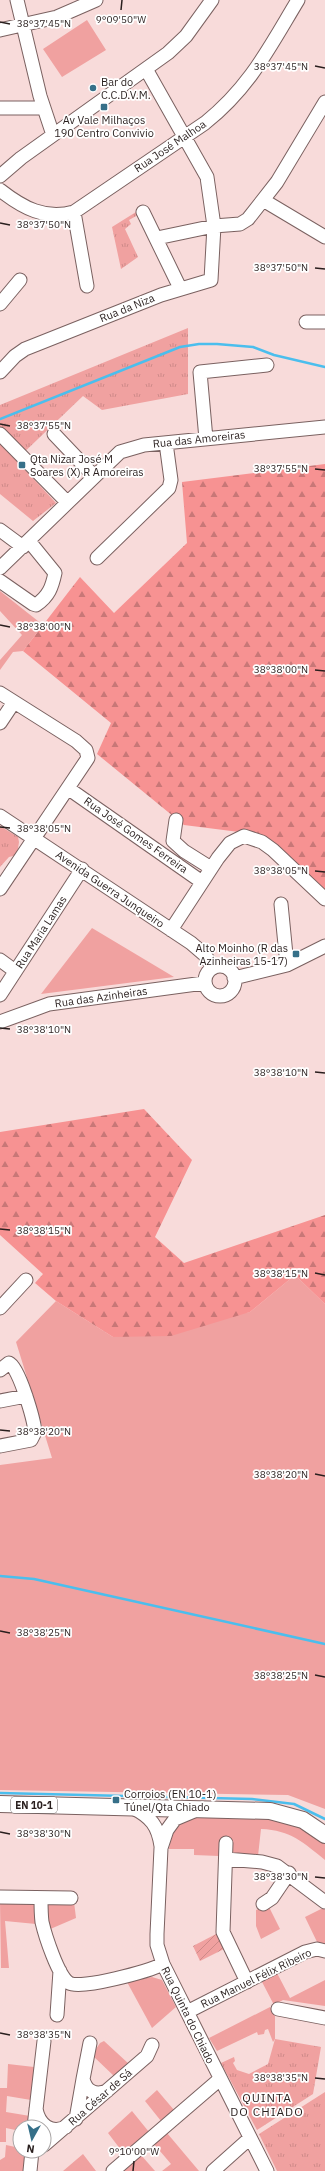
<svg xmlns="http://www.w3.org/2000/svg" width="325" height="2171" viewBox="0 0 325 2171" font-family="'IBM Plex Sans',sans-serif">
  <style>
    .grass { fill: #f0a1a0 }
    .forest { fill: url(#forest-firs) }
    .park { fill: url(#park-tufts) }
    .garden { fill: url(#garden-furrows) }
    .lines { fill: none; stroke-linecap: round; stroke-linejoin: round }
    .stream { stroke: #4bbeed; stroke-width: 2.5 }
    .minor-casing { stroke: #7a6160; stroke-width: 15 }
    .major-casing { stroke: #7a6160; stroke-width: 18 }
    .minor { stroke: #fff; stroke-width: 13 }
    .major { stroke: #fff; stroke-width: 16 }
    .ticks { fill: none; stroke: #291f1e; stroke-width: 1.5 }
    .poi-dot { fill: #367089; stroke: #fff; stroke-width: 1.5 }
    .labels { text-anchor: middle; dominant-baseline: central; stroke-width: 3.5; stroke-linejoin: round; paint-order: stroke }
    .shield { fill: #fff; stroke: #696262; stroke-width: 1 }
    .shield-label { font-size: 10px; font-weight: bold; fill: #291f1e }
    .poi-label { font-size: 11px; fill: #291f1e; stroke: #fff; text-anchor: start }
    .street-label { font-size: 11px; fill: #291f1e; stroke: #fff }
    .neighbourhood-label { font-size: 12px; letter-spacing: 1px; fill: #291f1e; stroke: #fff }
    .ticks-label { font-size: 10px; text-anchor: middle; fill: #291f1e; stroke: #fff; stroke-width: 3.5; stroke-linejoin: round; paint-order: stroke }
  </style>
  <defs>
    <pattern id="forest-firs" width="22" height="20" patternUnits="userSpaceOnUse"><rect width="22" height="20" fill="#f79292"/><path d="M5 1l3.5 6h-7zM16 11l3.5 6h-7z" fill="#c87777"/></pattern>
    <pattern id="park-tufts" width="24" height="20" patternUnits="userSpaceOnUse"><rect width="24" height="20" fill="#f0a1a0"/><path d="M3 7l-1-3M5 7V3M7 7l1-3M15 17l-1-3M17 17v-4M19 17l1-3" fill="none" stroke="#ce8a89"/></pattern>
    <pattern id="garden-furrows" width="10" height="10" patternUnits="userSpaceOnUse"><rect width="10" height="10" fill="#f0a1a0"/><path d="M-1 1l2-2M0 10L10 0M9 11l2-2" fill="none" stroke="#ce8a89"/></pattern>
  </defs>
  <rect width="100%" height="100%" fill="#f8dbda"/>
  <path class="grass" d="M87,20L106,50L62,77L43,49Z
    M0,591L43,625L23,651L13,652L0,670V660L22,635L0,611Z
    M92,928L174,977L41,994Z
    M295,1275L325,1304V1809L288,1795L0,1790V1465L52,1458L16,1342L56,1301L113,1337L250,1312Z
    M209,1816L255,1817L292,1822L325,1843V1860C304,1843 291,1830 261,1829L258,1856L238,1855L233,1852L230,1846L219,1856L194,1855V1849H169C170,1843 170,1837 172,1832C175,1819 198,1817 209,1816Z
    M0,1901L33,1904L35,1907L36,1924L5,1921L9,1968H1Z
    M74,1902L76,1918L48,1930L47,1906L49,1903Z
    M268,1905L280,1929L261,1939L256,1926V1910Z
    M323,1908L325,1910V1945L318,1944L305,1917Z
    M277,1973L290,1998L325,1980V2006L283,2000L274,2005L261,1980Z
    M152,1977L162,1980L176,2007L152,2028L127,1982Z
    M270,2007L275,2016V2039L273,2042L268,2029L265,2030L264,2034L258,2035L257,2032L217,2051L209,2038Z
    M104,2041L129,2064L115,2077L92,2055L100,2043Z
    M8,2064L34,2067L31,2100L7,2096L6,2112L30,2116L28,2127H20V2131L6,2128V2142H0V2088H7Z
    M157,2090L174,2110L161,2121L145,2101Z
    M132,2111L149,2132L124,2154L108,2133Z
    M167,2133L199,2171H162L171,2164L154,2144Z
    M6,2145L20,2148V2151H26L24,2171H0V2160L5,2157Z
    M83,2154L96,2171H63Z
    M141,2155L155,2171H122Z"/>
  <path class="forest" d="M325,464V896L247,833L184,825L97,754L111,723L23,651L80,577L114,613L187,543L182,482Z
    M144,1109L192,1160L155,1237L184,1263L325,1215V1304L295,1275L250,1312L171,1336L113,1337L56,1301L35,1283L43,1274L0,1235V1132Z"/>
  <path class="park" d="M136,212L138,215L129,220L131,224L125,229L138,257L121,269L112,227Z
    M188,328V394L102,410L83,396L16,460L56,503L33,521L0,494V405Z
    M0,826L18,837L19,842L17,855L9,857L0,867Z
    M275,2039L321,2047L313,2094L257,2130L221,2063L234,2057L235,2061L233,2063L237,2070L249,2074L268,2064Z
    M325,2092V2171H277L259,2134Z"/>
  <path class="garden" d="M218,1933L224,1949L200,1961L193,1946Z"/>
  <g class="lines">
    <path class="stream" d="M0,419L180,347L199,344H217L253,347L274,355L325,367
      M0,1576L34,1579L325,1644
      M0,1793L252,1799L294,1804L325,1819"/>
    <defs>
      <path id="minor" d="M17,0L40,96L53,135
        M0,30L57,17L96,0
        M0,108H44
        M0,176L21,158L168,53L186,36L212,0
        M0,190C23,208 45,220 74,212L205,123C250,87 269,48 298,0
        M263,200L325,237
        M74,212L87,286
        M143,212L180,288
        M157,238L214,226L240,224L248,219L277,182L325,102
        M0,304L20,280
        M306,322H325
        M0,372L15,356L25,349L161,295L211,280L214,226L207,177L146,69
        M0,434L67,502
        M54,434L94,476
        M206,439L200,372L267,365
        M0,530L23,547
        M97,558L169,488L171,480L166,443
        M0,568L120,452L144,445L325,427
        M0,581L33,604L36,605C49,596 52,587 55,573L29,541
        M0,693L76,741L86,750L88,758L0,889
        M0,723L14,702
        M69,789L202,882
        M0,816L191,943L205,955L213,968
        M176,820L173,841L184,851L211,868
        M281,904L287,965
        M171,930L218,858L230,843L244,836L262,842L273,850L325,899
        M0,960L15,971
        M205 981a15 15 0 1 1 30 0a15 15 0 1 1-30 0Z
        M234,978L287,965L325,946
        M0,995L82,869
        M0,1022L49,1004L204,983
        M0,1308L26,1280
        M0,1370L9,1363C19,1367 34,1420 35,1432L31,1440L0,1446
        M0,1401L26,1396
        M133,1808C151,1817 158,1826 161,1846
        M194,1811L175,1819L167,1830L161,1848L157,1934V1945L163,1964L267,2171
        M226,1843L223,1932L247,1982
        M226,1859L262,1862L277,1866L325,1902
        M0,1897L71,1898
        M41,1898C41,1906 41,1914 42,1922C45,1935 58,1976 69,1983C81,1990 149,1971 163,1964
        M263,1904L272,1898L289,1873
        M278,2009L325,2018
        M187,2012L305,1952L317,1949L325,1951
        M57,2015L60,1971
        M90,2043L83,2079C86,2091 95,2096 107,2091
        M36,2109C39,2125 51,2134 66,2127
        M76,2119L83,2079
        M34,2127L44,2041
        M44,2145L147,2056L152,2045
        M30,2171L32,2151
        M113,2171L220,2079
        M213,2171L250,2138"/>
      <path id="major" d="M0,1804L270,1811L303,1820L325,1835"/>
    </defs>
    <use href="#minor" class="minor-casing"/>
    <use href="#major" class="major-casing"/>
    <use href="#minor" class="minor"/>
    <use href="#major" class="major"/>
  </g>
  <path class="ticks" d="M121,10L122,0M0,22L10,24M315,66L325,68M0,223L10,225M315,268L325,269M0,424L10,426M315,469L325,470M0,625L10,627M315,670L325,671M0,827L10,828M315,871L325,872M0,1028L10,1029M315,1072L325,1073M0,1229L10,1230M315,1273L325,1275M0,1430L10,1431M315,1474L325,1476M0,1631L10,1633M315,1675L325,1677M0,1832L10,1834M315,1877L325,1878M0,2033L10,2035M315,2078L325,2079M133,2171L134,2161"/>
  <g class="poi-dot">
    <circle cx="93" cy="88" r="4"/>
    <rect x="100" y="103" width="8" height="8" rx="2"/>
    <rect x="18" y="461" width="8" height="8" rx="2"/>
    <rect x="292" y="950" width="8" height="8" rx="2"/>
    <rect x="112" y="1796" width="8" height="8" rx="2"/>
  </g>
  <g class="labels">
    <rect class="shield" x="11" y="1797" width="46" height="16" rx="3"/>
    <g class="shield-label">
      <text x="34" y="1805">EN 10-1</text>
    </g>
    <g class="poi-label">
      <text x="101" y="82">Bar do<tspan x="101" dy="13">C.C.D.V.M.</tspan></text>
      <text x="104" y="120" text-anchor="middle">Av Vale Milhaços<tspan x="104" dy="13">190 Centro Convivio</tspan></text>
      <text x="30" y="459">Qta Nizar José M<tspan x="30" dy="13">Soares (X) R Amoreiras</tspan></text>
      <text x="288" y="948" text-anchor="end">Alto Moinho (R das<tspan x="288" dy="13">Azinheiras 15-17)</tspan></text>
      <text x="124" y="1794">Corroios (EN 10-1)<tspan x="124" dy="13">Túnel/Qta Chiado</tspan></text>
    </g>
    <g class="street-label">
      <text transform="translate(170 146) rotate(-34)">Rua José Malhoa</text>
      <text transform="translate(127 308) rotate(-22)">Rua da Niza</text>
      <text transform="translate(199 439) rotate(-6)">Rua das Amoreiras</text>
      <text transform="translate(136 835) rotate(35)">Rua José Gomes Ferreira</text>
      <text transform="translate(110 889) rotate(34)">Avenida Guerra Junqueiro</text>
      <text transform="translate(41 932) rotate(-57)">Rua Maria Lamas</text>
      <text transform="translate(101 997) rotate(-8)">Rua das Azinheiras</text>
      <text transform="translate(256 1978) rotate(-26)">Rua Manuel Félix Ribeiro</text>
      <text transform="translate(188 2015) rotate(64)">Rua Quinta do Chiado</text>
      <text transform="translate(100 2097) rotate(-41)">Rua César de Sá</text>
    </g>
    <g class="neighbourhood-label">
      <text x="267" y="2097">QUINTA<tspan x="267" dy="14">DO CHIADO</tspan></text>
    </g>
  </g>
  <g class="ticks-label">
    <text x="121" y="23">9°09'50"W</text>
    <text x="44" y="27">38°37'45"N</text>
    <text x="281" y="70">38°37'45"N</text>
    <text x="44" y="228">38°37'50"N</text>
    <text x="281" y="271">38°37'50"N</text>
    <text x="44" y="429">38°37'55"N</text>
    <text x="281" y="472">38°37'55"N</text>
    <text x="44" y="630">38°38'00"N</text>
    <text x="281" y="673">38°38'00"N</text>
    <text x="44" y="832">38°38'05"N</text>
    <text x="281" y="874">38°38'05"N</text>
    <text x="44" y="1033">38°38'10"N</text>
    <text x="281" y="1076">38°38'10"N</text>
    <text x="44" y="1234">38°38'15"N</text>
    <text x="281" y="1277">38°38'15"N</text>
    <text x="44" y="1435">38°38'20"N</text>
    <text x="281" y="1478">38°38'20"N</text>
    <text x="44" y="1636">38°38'25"N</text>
    <text x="281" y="1679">38°38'25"N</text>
    <text x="44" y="1837">38°38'30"N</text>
    <text x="281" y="1880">38°38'30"N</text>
    <text x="44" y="2038">38°38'35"N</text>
    <text x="281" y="2081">38°38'35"N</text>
    <text x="134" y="2155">9°10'00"W</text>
  </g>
  <g transform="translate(32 2139) rotate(188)"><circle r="19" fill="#ffffff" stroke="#a9a5a5"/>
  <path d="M0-3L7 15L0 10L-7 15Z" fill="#367089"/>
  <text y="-6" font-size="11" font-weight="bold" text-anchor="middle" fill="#291f1e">N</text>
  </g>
</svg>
